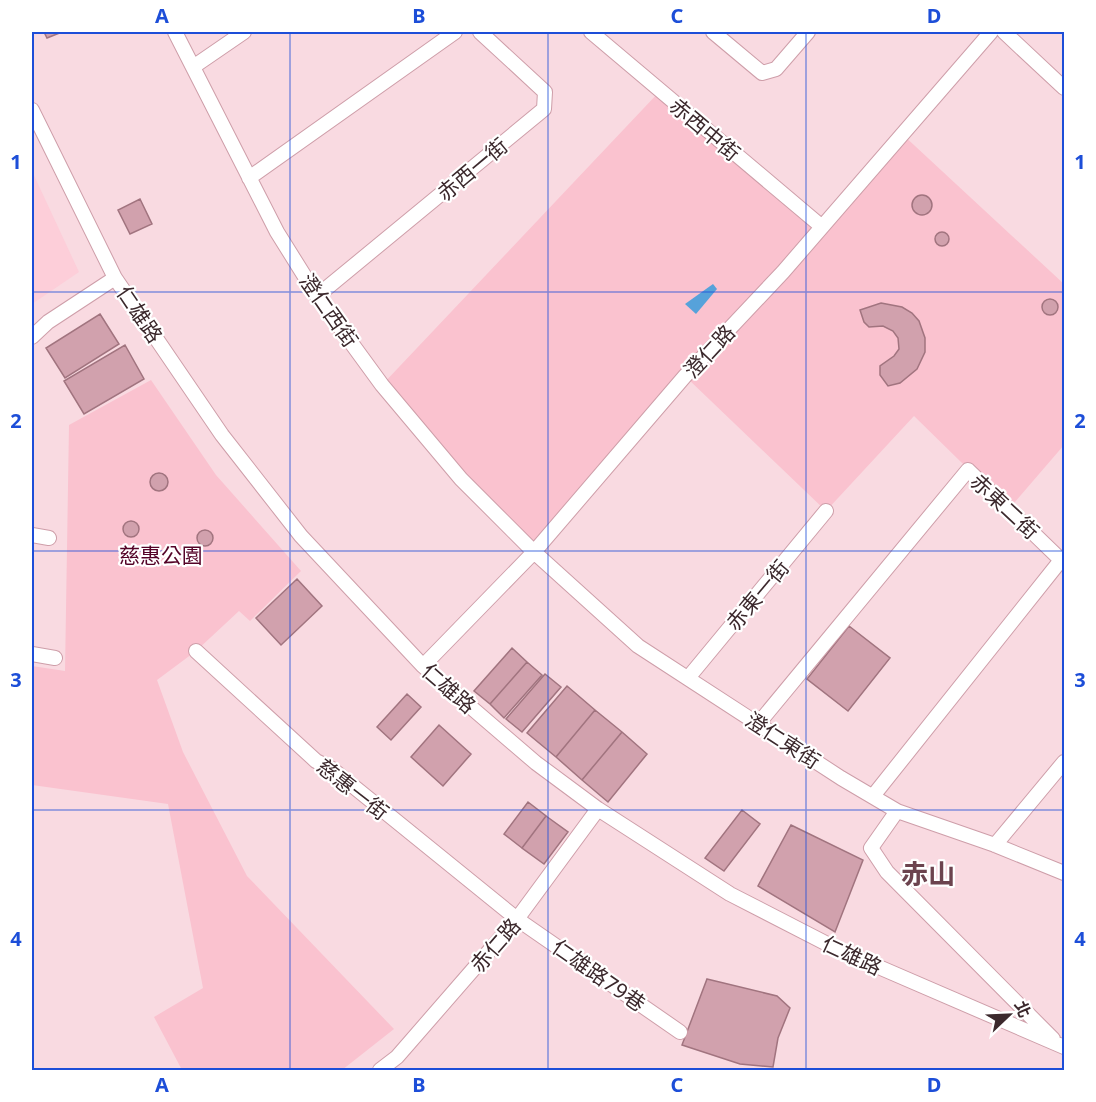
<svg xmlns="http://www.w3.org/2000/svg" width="1096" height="1102" viewBox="0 0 1096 1102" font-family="'Noto Sans','Noto Sans TC',sans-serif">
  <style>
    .built { fill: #fdced9 }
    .green { fill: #fac2cf }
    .water { fill: #56a2da }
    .building { fill: #d1a1ad; stroke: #a1747f; stroke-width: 1.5 }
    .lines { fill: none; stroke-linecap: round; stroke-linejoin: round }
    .minor-casing { stroke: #ce9ea9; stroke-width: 16 }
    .minor { stroke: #fff; stroke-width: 14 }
    .grid { fill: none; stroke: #1d4ed8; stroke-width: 1.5; stroke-opacity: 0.55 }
    .labels { text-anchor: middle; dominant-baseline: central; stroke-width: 4.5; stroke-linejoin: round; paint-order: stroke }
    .street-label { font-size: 21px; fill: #3b282c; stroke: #fff }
    .park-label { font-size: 21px; fill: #540327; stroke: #fff }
    .district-label { font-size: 27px; font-weight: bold; fill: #6c434e; stroke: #fff }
    .neatline { fill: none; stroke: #1d4ed8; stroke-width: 2 }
    .grid-label { font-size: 20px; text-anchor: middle; font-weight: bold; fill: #1d4ed8 }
  </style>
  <rect width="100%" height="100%" fill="#f9dae1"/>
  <path class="built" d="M32,171L79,272L32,304Z"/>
  <path class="green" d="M660,91L820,225L901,133L1064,284V445L1009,509L914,416L826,511L687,378L534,552L382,385Z
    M151,380L216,475L301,571L250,621L239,611L196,651L157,680L183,752L247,876L394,1029L342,1070H182L154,1017L203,988L168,804L32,785V666L65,671L69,425Z"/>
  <path class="water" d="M713,284L717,289L696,314L685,304Z"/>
  <path class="building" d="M44,32H62L47,38Z
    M912 205a10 10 0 1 1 20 0a10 10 0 1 1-20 0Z
    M140,199L152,224L130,234L118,210Z
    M935 239a7 7 0 1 1 14 0a7 7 0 1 1-14 0Z
    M1042 307a8 8 0 1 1 16 0a8 8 0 1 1-16 0Z
    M881,303L902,307L912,313L919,321L925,338V352L917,369L900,383L888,386L880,375V366L894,356L899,349L898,338L893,331L883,326L869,327L864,322L860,310Z
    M100,314L119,344L65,378L46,348Z
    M125,345L144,379L84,414L64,381Z
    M150 482a9 9 0 1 1 18 0a9 9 0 1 1-18 0Z
    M123 529a8 8 0 1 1 16 0a8 8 0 1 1-16 0Z
    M197 538a8 8 0 1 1 16 0a8 8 0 1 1-16 0Z
    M297,579L322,606L281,645L256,618Z
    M849,626L890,658L848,711L807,679Z
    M512,648L527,662L490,704L474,691Z
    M527,662L542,675L504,718L490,704Z
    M545,674L561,687L522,732L506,719Z
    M567,686L595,710L556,757L527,733Z
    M407,694L421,707L391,740L377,727Z
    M595,710L622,732L582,780L556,757Z
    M439,725L471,754L443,786L411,757Z
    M622,732L647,754L608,802L582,780Z
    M528,802L546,816L522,848L504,834Z
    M742,810L760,824L724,871L705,858Z
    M546,816L568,832L544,864L522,848Z
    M791,825L863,860L835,932L758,886Z
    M707,979L777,996L790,1008L778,1038L773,1067L740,1064L682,1045Z"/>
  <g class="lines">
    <defs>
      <path id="minor" d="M175,32L277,232L317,296L382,385L461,479L534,552L638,646L841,778L897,811L995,845L1064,873
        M591,32L821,226
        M713,32L762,73L776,69L808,32
        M1004,32L1064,88
        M193,67L244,32
        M32,110L115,278L222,435L301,536L423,666L536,763L598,809L730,894L837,949L1064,1047
        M249,178L455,32
        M317,296L544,109L545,92L480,32
        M32,337L48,322L115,278
        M32,535L49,538
        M196,651L316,761L332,769L517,919L680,1032
        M32,654L55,658
        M423,666L534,552L685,376L783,272L991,32
        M688,678L826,511
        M758,724L968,470L1061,560L873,796
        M897,811L871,848L887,872L1053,1039
        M995,845L1064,762
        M380,1070L397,1057L517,919L598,809"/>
    </defs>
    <use href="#minor" class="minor-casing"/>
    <use href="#minor" class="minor"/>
  </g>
  <path class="grid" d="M290,32V1070M548,32V1070M806,32V1070M32,292H1064M32,551H1064M32,810H1064"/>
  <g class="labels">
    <g class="street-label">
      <text transform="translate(705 129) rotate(40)">赤西中街</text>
      <text transform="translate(472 169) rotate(-40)">赤西一街</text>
      <text transform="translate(329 310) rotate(55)">澄仁西街</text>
      <text transform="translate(140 314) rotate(56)">仁雄路</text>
      <text transform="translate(709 351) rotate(-47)">澄仁路</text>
      <text transform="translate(1005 506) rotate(43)">赤東二街</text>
      <text transform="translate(757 595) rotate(-50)">赤東一街</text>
      <text transform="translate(449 688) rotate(41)">仁雄路</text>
      <text transform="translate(783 740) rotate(33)">澄仁東街</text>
      <text transform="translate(353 789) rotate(38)">慈惠一街</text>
      <text transform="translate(495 945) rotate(-49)">赤仁路</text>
      <text transform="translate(852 955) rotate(25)">仁雄路</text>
      <text transform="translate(599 975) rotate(35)">仁雄路79巷</text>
    </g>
    <g class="park-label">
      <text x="161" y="555">慈惠公園</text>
    </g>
    <g class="district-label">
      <text x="928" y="873">赤山</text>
    </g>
  </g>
  <rect width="1096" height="1102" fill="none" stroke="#ffffff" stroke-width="66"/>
  <g transform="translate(1009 1015) rotate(67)" stroke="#ffffff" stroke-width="4.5" paint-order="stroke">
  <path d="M0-4.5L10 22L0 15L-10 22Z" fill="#3b282c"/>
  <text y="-9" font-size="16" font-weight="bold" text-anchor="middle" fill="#3b282c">北</text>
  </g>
  <rect x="33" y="33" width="1030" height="1036" class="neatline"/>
  <g class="grid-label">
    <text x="162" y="23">A</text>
    <text x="419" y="23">B</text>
    <text x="677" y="23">C</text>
    <text x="934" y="23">D</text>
    <text x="16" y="169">1</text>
    <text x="1080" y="169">1</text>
    <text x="16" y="428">2</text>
    <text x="1080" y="428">2</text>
    <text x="16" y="687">3</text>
    <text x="1080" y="687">3</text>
    <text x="16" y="946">4</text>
    <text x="1080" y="946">4</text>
    <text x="162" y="1092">A</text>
    <text x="419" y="1092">B</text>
    <text x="677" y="1092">C</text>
    <text x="934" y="1092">D</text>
  </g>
</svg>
